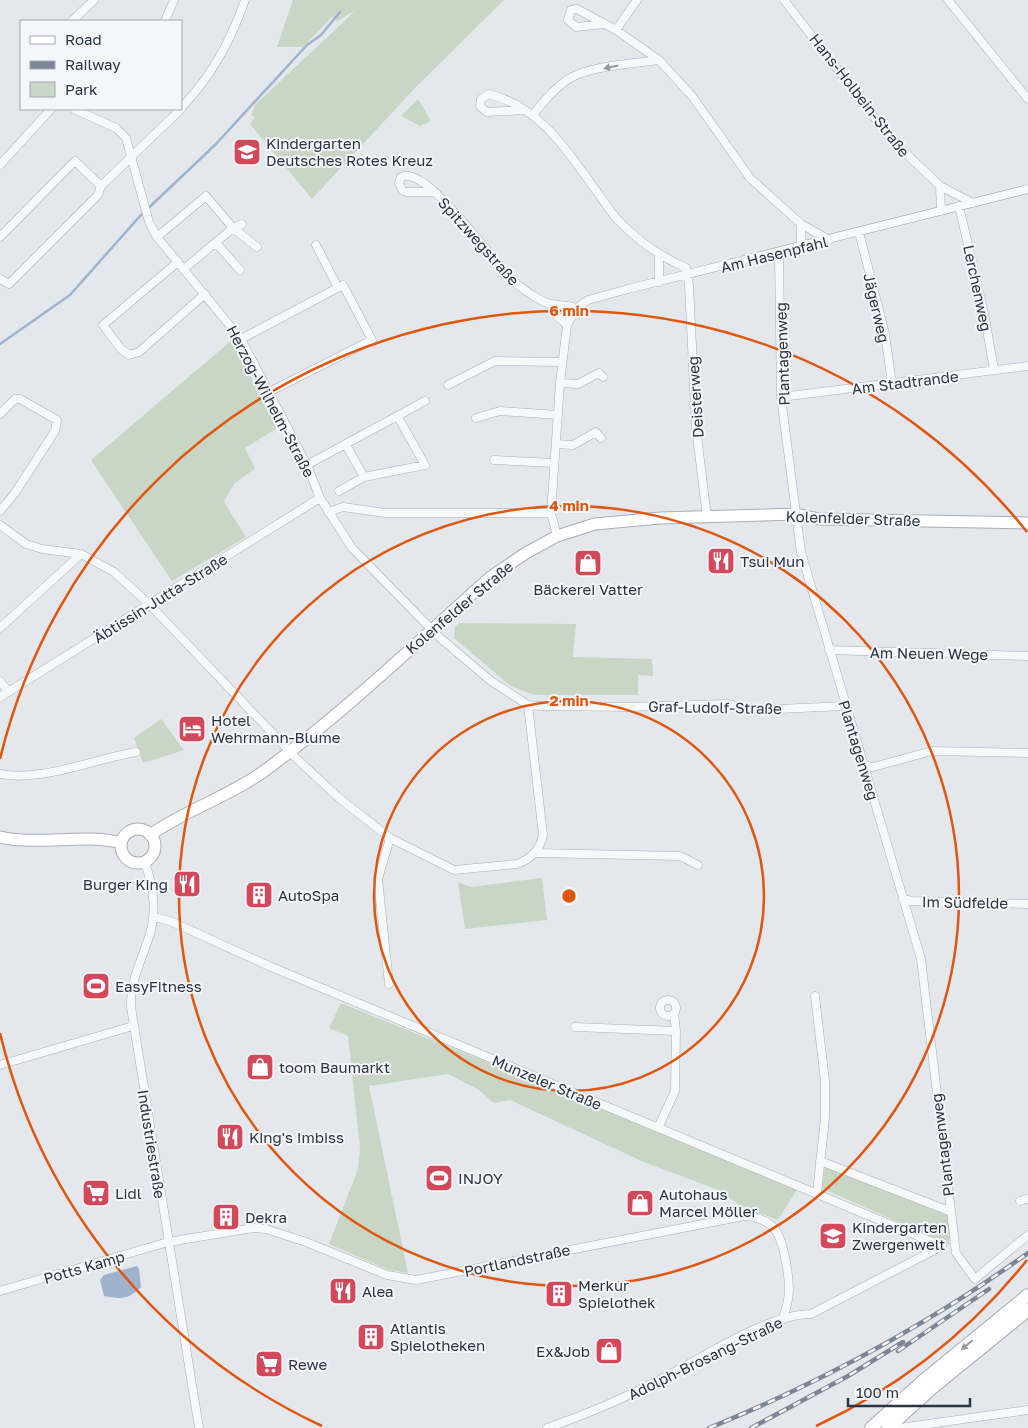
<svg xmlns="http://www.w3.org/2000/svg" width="1028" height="1428" viewBox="0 0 1028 1428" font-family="'Golos Text',sans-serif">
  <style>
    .green { fill: #c9d6c5 }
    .water { fill: #9fb4cc }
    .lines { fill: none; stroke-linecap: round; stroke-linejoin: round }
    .stream { stroke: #9fb4cc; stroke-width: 2.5 }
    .street-casing { stroke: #a9aeb7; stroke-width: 9 }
    .secondary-casing { stroke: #a9aeb7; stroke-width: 13 }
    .primary-casing { stroke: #a3abb8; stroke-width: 14 }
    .street { stroke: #f7f8fa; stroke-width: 8 }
    .secondary { stroke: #fff; stroke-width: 11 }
    .primary { stroke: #fff; stroke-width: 12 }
    .rail-casing { stroke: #7d8696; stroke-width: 4.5 }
    .rail { stroke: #f4f6f9; stroke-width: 2.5; stroke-dasharray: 8; stroke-linecap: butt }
    .oneway { fill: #9196a0 }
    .oneway2 { fill: #959aa2 }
    .ring { fill: none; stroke: #df570f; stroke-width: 2.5 }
    .labels { text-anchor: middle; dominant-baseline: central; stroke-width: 4; stroke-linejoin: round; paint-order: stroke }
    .street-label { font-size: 15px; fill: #2b3445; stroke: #f4f6f9 }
    .poi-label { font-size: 15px; fill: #2b3445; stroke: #f4f6f9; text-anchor: start }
    .centre { fill: #df570f; stroke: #f4f6f9; stroke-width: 2.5 }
    .ring-label { font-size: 15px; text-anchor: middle; font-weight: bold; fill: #df570f; stroke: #f4f6f9; stroke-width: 4; stroke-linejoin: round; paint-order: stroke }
  </style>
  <rect width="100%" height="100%" fill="#e4e7ec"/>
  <path class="green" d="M293,0H504L414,89L312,199L250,124L255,117L251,115L255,105L355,11L337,21L332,17L303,47H277Z
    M418,99L431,121L420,126L401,116Z
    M232,340L277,428L245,448L255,468L234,484L224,502L246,537L172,581L91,460Z
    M459,623L576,624L573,657L652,659L653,676L638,675V695H534L511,686L454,638L455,627Z
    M161,719L184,750L143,763L134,738Z
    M542,878L547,920L465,929L458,882L471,887Z
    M341,1003L798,1188L778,1220L741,1206L716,1189L646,1163L510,1100L494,1103L479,1090L448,1074L369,1086L408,1273L389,1270L329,1244L358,1169L360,1148L348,1036L329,1028Z
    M825,1166L949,1216V1245L822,1188Z"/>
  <path class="water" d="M137,1266L139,1269L141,1287C129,1300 120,1299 104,1296L100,1280L104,1275Z"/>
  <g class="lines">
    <path class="stream" d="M0,344L70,295L140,216L215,145L307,45L321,35L340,12"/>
    <defs>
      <path id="street" d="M784,0L892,140L940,186L973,203
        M948,0L1028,99
        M72,21L94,0
        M165,21L174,0
        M605,24L576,27L568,20L571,10L577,9L616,30L659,60L692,96L750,178L801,224L829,240
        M616,30L637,0
        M181,108C211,77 231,41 245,0
        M74,109L116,128L126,138L149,222L157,237L241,339L307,465L320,498L352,548L439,637L491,681L528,705L542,706L629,707L727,704L755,710L845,706
        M525,110L487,112L480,106L481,99L489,94C541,107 568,152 597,192C604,201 610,212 618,220C638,241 659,256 686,268L689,285L696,428L707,517
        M533,115C544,101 556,86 572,77C592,66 636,63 659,60
        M0,165L51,109
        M940,186L941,211
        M434,192H406L402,190L399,183L401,177C428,163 498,272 521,287C528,293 542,302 551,304C560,306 566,304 577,308
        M959,206L985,318L994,370
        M859,232L885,334L892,384
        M0,237L75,161L101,186
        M157,237L206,196L233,228L257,247
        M216,243L240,270
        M316,245L338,288
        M801,247V224
        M779,253L781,397L801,552L921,959L956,1253L975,1279L1028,1235
        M178,262L103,325L121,349L129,355L139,352L205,294
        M184,269L233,228L242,224
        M0,279L9,284L98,195L101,186L181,109
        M659,282V256
        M550,304L556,315L567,325
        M241,339L343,285L372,340L269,392
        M560,383L578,384L599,373L603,377
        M448,385L495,361L562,362
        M781,397L1028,366
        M0,414L15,399H20L57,420L55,431L15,493L0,511
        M476,418L500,411L558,415
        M556,444L573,445L596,432L601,438
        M346,445L364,477L425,465L398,417
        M494,460L554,463
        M307,465L425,401
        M339,491L364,477
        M328,512L343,507L385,513H551
        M0,525L26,544L42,549L81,554L114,572L149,604L297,759L339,798L390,838L454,870L517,864C531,859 540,850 543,835L528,705
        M557,536L551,513L560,383L567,325L577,308L588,300L628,289L1028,189
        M0,628L81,554
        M829,650L1028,656
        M0,681L9,692
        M0,697L320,498
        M863,765L873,767L932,751L1028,753
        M0,774C42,782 94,759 136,752
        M536,853L680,856L698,865
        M145,862C152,884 157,907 151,930C144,956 130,979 131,1007L199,1428
        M903,899L912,901L1028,904
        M154,917L170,921L269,966L942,1246
        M389,984L378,879L390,838
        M815,996L825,1081V1118L817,1193
        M660 1008a8 8 0 1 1 16 0a8 8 0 1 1-16 0Z
        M575,1027L676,1031
        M0,1065L133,1026
        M658,1128L675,1091L676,1031L674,1014
        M820,1161L949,1211
        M1020,1201L1028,1199
        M0,1291L168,1242L253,1228L266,1229L306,1242L387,1275L416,1280L744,1216C776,1218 781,1235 786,1262C790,1284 791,1299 782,1320
        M547,1428C588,1414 627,1397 665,1377C704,1357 768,1314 811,1314L942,1246
        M900,1428L1028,1410"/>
      <path id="secondary" d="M121 846a17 17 0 1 1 34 0a17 17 0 1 1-34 0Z
        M150,835C184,811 225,798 260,774C342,715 416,643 492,576L526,553L557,536L595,524L660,518L796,514L819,519L1028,523
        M0,837C40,846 85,833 121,843"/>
      <path id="primary" d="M871,1428L923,1381L1028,1295
        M888,1428L932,1388L1028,1310"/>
    </defs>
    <use href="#street" class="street-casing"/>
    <use href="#secondary" class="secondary-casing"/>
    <use href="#primary" class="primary-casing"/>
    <use href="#street" class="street"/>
    <use href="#secondary" class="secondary"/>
    <use href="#primary" class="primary"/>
    <defs>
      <path id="rail" d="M898,1351L989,1289
        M709,1428C822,1382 929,1324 1028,1253
        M751,1428L848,1376L903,1342"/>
    </defs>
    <use href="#rail" class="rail-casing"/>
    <use href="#rail" class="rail"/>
  </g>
  <defs><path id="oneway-solid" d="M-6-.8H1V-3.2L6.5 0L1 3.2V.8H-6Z" transform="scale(1.25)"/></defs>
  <use class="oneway" href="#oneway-solid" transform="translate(611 67) rotate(168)"/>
  <use class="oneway2" href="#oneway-solid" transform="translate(967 1345) rotate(140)"/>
  <g class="ring">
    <circle cx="569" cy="896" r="195"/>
    <circle cx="569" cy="896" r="390"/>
    <path d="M1027 1260A585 585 0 0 1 816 1426M322 1426A585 585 0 0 1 0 1033M0 759A585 585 0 0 1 1027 532"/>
  </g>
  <defs>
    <symbol id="school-square" viewBox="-11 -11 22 22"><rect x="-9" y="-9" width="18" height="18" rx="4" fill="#d1495b" stroke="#f4f6f9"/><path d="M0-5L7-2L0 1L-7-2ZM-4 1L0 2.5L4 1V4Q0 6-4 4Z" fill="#fff"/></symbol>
    <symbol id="restaurant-square" viewBox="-11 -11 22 22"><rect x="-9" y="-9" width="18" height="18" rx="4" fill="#d1495b" stroke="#f4f6f9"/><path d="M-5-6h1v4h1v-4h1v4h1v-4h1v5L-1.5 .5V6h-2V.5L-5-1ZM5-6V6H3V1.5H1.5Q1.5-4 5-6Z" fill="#fff"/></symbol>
    <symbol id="shop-square" viewBox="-11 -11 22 22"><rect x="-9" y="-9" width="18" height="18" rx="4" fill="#d1495b" stroke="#f4f6f9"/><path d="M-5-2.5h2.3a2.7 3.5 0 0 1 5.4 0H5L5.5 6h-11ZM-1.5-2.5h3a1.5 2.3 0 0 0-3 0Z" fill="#fff"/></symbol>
    <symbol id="hotel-square" viewBox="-11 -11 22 22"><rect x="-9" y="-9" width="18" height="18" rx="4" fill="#d1495b" stroke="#f4f6f9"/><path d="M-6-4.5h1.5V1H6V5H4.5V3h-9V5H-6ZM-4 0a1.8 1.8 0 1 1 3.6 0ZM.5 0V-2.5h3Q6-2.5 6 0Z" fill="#fff"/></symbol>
    <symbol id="building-square" viewBox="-11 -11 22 22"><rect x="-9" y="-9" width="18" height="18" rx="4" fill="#d1495b" stroke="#f4f6f9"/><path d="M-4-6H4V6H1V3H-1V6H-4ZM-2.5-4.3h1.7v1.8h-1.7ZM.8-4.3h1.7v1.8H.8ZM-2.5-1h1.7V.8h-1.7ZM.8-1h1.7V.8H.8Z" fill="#fff"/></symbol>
    <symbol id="stadium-square" viewBox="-11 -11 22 22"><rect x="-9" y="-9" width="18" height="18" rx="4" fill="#d1495b" stroke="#f4f6f9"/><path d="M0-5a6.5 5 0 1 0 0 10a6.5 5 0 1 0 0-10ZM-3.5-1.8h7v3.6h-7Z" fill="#fff"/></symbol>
    <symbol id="supermarket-square" viewBox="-11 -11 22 22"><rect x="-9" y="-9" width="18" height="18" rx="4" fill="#d1495b" stroke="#f4f6f9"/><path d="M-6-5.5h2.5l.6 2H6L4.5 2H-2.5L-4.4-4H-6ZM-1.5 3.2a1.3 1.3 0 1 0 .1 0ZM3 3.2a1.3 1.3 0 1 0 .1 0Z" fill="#fff"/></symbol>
  </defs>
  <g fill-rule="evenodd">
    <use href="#school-square" x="231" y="136" width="32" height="32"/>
    <use href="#restaurant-square" x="705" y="545" width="32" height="32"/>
    <use href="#shop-square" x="572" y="547" width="32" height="32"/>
    <use href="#hotel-square" x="176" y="713" width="32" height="32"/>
    <use href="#restaurant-square" x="171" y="868" width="32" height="32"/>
    <use href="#building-square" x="243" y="879" width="32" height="32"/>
    <use href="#stadium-square" x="80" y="970" width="32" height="32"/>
    <use href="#shop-square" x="244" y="1051" width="32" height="32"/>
    <use href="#restaurant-square" x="214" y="1121" width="32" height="32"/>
    <use href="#stadium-square" x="423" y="1162" width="32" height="32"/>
    <use href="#supermarket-square" x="80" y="1177" width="32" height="32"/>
    <use href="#shop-square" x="624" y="1187" width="32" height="32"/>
    <use href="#building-square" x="210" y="1201" width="32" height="32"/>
    <use href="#school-square" x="817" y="1220" width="32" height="32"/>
    <use href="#restaurant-square" x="327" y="1275" width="32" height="32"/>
    <use href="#building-square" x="543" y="1278" width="32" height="32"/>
    <use href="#building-square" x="355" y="1321" width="32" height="32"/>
    <use href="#shop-square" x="593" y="1335" width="32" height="32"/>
    <use href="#supermarket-square" x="253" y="1348" width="32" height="32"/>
  </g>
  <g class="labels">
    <g class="street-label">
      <text transform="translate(860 95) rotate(52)">Hans-Holbein-Straße</text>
      <text transform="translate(479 241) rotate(48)">Spitzwegstraße</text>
      <text transform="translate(774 254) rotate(-14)">Am Hasenpfahl</text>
      <text transform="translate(978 288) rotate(78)">Lerchenweg</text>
      <text transform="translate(877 308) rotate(77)">Jägerweg</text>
      <text transform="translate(782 354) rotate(-92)">Plantagenweg</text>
      <text transform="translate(905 382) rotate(-7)">Am Stadtrande</text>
      <text transform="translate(695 397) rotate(-94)">Deisterweg</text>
      <text transform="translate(271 401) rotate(62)">Herzog-Wilhelm-Straße</text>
      <text transform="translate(853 518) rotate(2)">Kolenfelder Straße</text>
      <text transform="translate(160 598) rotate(-32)">Äbtissin-Jutta-Straße</text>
      <text transform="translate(459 607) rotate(-40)">Kolenfelder Straße</text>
      <text transform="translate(929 653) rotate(1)">Am Neuen Wege</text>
      <text transform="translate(715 707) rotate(1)">Graf-Ludolf-Straße</text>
      <text transform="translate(859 750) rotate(73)">Plantagenweg</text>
      <text transform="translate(965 902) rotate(1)">Im Südfelde</text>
      <text transform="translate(547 1082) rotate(23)">Munzeler Straße</text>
      <text transform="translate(152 1144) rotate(81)">Industriestraße</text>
      <text transform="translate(942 1145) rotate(-97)">Plantagenweg</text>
      <text transform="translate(517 1260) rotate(-12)">Portlandstraße</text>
      <text transform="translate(84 1267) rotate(-16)">Potts Kamp</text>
      <text transform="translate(705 1358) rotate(-26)">Adolph-Brosang-Straße</text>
    </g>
    <g class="poi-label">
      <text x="266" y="143">Kindergarten<tspan x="266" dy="17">Deutsches Rotes Kreuz</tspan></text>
      <text x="740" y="561">Tsui Mun</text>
      <text x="588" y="589" text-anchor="middle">Bäckerei Vatter</text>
      <text x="211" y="720">Hotel<tspan x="211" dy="17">Wehrmann-Blume</tspan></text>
      <text x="168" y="884" text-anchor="end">Burger King</text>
      <text x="278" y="895">AutoSpa</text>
      <text x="115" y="986">EasyFitness</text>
      <text x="279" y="1067">toom Baumarkt</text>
      <text x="249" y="1137">King's Imbiss</text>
      <text x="458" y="1178">INJOY</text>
      <text x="115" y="1193">Lidl</text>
      <text x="659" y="1194">Autohaus<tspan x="659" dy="17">Marcel Möller</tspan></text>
      <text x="245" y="1217">Dekra</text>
      <text x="852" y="1227">Kindergarten<tspan x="852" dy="17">Zwergenwelt</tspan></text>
      <text x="578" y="1285">Merkur<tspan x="578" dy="17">Spielothek</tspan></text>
      <text x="362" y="1291">Alea</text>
      <text x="390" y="1328">Atlantis<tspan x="390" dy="17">Spielotheken</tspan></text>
      <text x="590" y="1351" text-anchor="end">Ex&amp;Job</text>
      <text x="288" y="1364">Rewe</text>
    </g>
  </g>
  <circle cx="569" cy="896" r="8" class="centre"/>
  <g class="ring-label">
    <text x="569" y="316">6 min</text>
    <text x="569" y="511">4 min</text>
    <text x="569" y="706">2 min</text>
  </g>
  <rect x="20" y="20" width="162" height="90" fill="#f4f6f9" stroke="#a4a8b1"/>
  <rect x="30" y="36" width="25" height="8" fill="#ffffff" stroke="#a4a8b1"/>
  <text x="65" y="45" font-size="15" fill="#2b3445">Road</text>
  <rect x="30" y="61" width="25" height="8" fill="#7d8696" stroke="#a4a8b1"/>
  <text x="65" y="70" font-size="15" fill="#2b3445">Railway</text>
  <rect x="30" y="82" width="25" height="15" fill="#c9d6c5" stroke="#a4a8b1"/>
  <text x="65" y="95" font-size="15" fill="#2b3445">Park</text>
  <path d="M848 1398v8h122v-8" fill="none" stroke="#2b3445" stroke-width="2.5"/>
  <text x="856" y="1398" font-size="15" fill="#2b3445" stroke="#f4f6f9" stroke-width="4" paint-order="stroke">100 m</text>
</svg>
